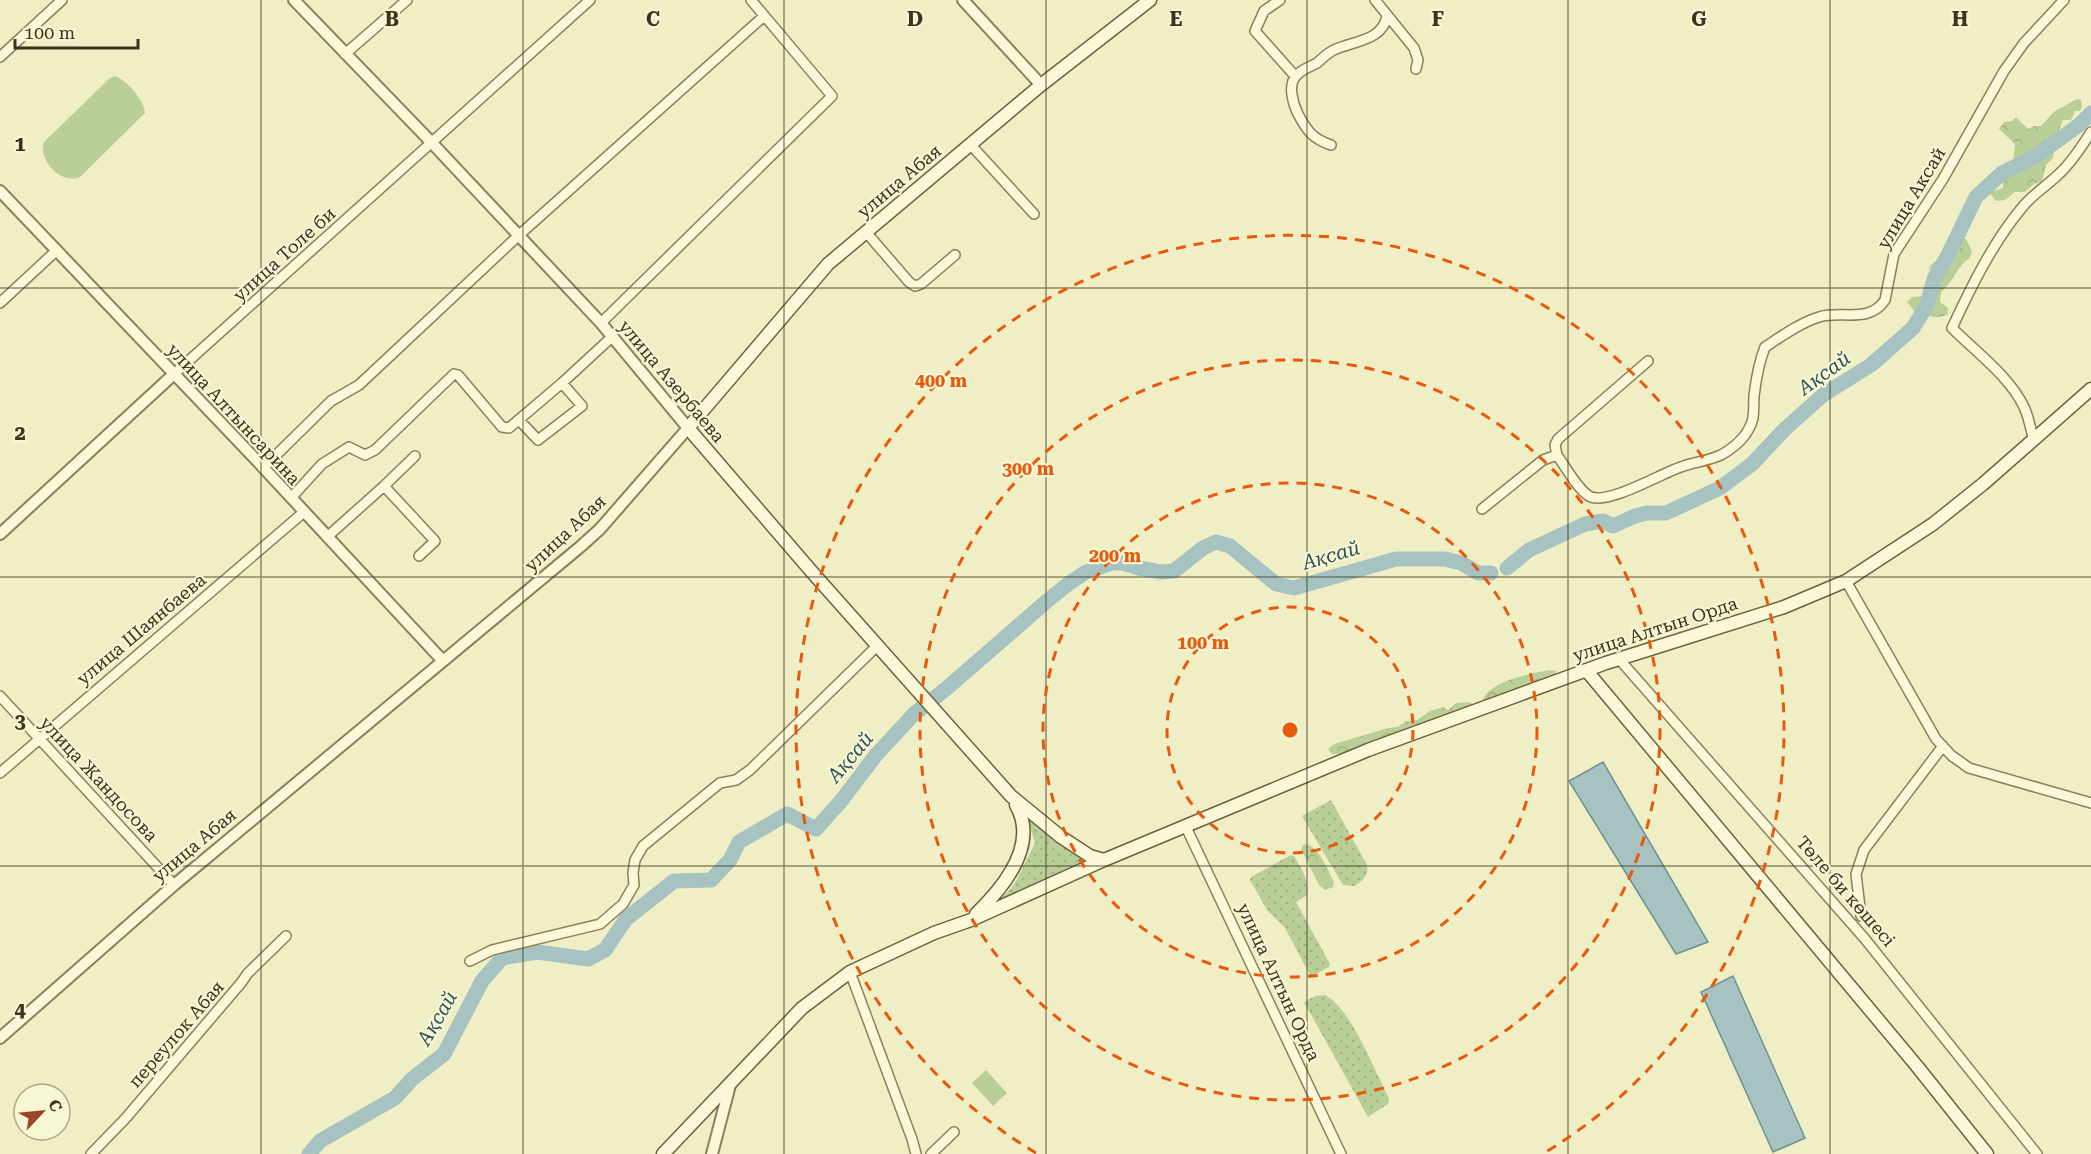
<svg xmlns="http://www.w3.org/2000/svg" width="2091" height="1154" viewBox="0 0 2091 1154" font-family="'Roboto Serif',serif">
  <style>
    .grass { fill: url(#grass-dots) }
    .forest { fill: url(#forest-crowns) }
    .garden { fill: #bacf97 }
    .water { fill: #a6c3c2; stroke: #6c9292; stroke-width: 1.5 }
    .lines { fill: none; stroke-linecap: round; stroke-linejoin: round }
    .river { stroke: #a6c3c2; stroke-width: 15 }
    .minor-casing { stroke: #8b8059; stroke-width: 12 }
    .tertiary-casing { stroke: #8b8059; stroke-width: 14 }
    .secondary-casing { stroke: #6d613c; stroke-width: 15 }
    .minor { stroke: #faf8d8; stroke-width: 9 }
    .tertiary { stroke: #faf8d8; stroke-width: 10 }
    .secondary { stroke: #faf8d8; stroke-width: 12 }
    .grid { fill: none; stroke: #3b331e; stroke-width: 1.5; stroke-opacity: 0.55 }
    .ring { fill: none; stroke: #e8590c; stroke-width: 3; stroke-dasharray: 10 8 }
    .labels { text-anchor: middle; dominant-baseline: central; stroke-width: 4.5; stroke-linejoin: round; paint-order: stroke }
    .street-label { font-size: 18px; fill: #3b331e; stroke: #f7f6d4 }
    .water-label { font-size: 20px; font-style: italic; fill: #2d525b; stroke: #f7f6d4 }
    .grid-label { font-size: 20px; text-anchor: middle; font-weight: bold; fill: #3b331e; stroke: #f7f6d4; stroke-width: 4.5; stroke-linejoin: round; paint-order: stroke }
    .centre { fill: #e8590c; stroke: #f7f6d4; stroke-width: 3 }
    .ring-label { font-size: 18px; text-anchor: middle; font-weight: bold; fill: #e8590c; stroke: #f7f6d4; stroke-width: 4.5; stroke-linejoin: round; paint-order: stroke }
  </style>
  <defs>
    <pattern id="grass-dots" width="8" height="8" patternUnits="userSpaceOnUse" patternTransform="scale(1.5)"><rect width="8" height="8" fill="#bacf97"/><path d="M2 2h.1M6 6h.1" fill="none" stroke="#a1b282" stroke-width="1.8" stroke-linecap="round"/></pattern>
    <pattern id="forest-crowns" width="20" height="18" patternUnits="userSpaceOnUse" patternTransform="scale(1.5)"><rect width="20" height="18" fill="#bacf97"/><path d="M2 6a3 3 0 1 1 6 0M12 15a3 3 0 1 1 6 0" fill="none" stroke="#a1b282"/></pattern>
  </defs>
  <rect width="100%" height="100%" fill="#f0eec4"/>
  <path class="grass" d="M1331,800L1367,865C1369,876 1362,881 1354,886L1343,885L1302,816Z
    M1026,813L1051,838L1087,862L995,905L1014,885L1035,843Z
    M1291,855L1294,856C1301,868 1310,881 1307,895L1296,902L1330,964L1329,967L1311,977L1285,928L1267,910L1250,880L1251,877Z
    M1325,995C1351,1008 1375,1072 1389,1098L1388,1104L1368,1117L1304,1002L1315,996Z"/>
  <path class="forest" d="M2077,99L2081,100L2082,106L2080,111H2075L2071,120H2063L2056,137L2053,158L2046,165L2042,181L2034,184L2025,192H2015L2005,200L1996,201L1989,192L2003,188V170L2007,163L2013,162L2015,144L1999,129L2004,122L2012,121L2016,117L2028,129L2034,126H2041L2055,111Z
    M1954,237L1966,239L1972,251L1970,258C1954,269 1955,281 1941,292L1940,302L1948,308V314C1934,321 1929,314 1915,312L1907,302L1912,297L1924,296L1932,278L1929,267L1942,255L1946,242Z
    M1550,670L1556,671L1555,678L1541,683L1534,682L1525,687L1482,704C1483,682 1532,673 1550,670Z
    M1470,702L1473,705L1471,709L1386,740L1380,739C1367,749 1348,755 1332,754L1328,749L1334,744L1388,728L1398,727L1406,721L1417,720L1430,711L1443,707L1448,710L1456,703Z
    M1307,844C1321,851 1327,868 1334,882L1333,887L1325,890L1319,885L1301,849L1303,845Z"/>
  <path class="garden" d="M115,76C128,81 144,100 145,113L80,177C61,185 38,160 44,142L110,78Z
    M986,1070L1007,1093L993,1106L972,1083Z"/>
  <path class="water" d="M1603,762L1708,942L1676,954L1569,781Z
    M1733,976L1805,1138L1773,1152L1701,992Z"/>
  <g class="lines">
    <path class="river" d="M1507,568L1529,550L1585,524L1603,521L1613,526L1635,516L1647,513H1666L1720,488L1752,464L1785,429L1823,395L1871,365L1913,328L1927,305L1934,279L1947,257L1976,197L2002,173L2036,156L2079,125L2091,113
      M309,1154L320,1141L395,1098L412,1079L444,1054L482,981L502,958L537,952L588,959L605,950L626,919L674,881L711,880L730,860L739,842L787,814L816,829L841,801L876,755L914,714L947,688L1047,601L1068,584L1086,572L1112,563H1123L1139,568L1161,572L1174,571L1203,548L1216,542L1230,546L1276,584L1294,588L1396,559H1445L1461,563L1478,573H1491"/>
    <defs>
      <path id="minor" d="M1280,0L1264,11L1255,31L1295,76
        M1375,0L1414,48L1418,60L1416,69
        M345,54L407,0
        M0,57L62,0
        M970,144L1034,214
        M1331,145C1313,139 1307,131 1298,114C1293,104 1287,84 1297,75C1302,69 1310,67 1317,63C1323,58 1328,52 1336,49C1355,41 1383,40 1387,16
        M866,232L909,282L915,286L921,284L955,255
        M0,303L57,250
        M601,323L832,96L751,0
        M174,374L590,0
        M562,383L613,336
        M2034,439C2030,429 2029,417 2024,407C2010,377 1976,352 1952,328C1972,285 1994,240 2025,204C2036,192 2049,184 2060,173C2072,162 2082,146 2091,132
        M1557,455L1555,445L1558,439L1648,361
        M415,456L384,486L435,541L419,556
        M263,468L331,401L359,385L518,236L764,16
        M291,498L322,464L349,447L365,455L375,450L454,374L458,375L502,427L509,428L562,383L582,406L538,440L519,420
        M1482,509L1543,460L1557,455C1565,466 1579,492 1591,497C1610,504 1662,473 1681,467C1694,462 1708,461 1721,455C1730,450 1739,443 1745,435C1756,419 1753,413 1754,396C1756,379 1759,362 1765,347C1782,336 1800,323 1819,317C1842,310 1869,324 1885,300L1894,254L1943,179L2004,71L2024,43L2064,0
        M327,537L384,486
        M1846,581L1936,739L1952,756L1969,768L2091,803
        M1619,659L1865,939L2037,1154
        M0,696L174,885
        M0,773L304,512
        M1185,825L1341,1154
        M1861,916L1856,874L1864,850L1943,746
        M470,961L492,950L600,924L623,904L634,885L633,873L635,860L643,846L720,783L736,780L750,770L877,646
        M850,972L912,1139L916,1154
        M91,1154L125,1119L241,983L248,973L286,936
        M931,1154L954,1132"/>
      <path id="tertiary" d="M963,0L1041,85
        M0,191L260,464L443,661
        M0,534L174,374
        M0,1038L174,885L580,547L600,529L688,428L601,323L432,143L294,0
        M712,1154L730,1085"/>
      <path id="secondary" d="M1586,670L1916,1065L1987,1154
        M1104,860L1090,856L1061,837L1011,796L812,572L688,428L828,264L1041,85L1150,0
        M976,914C1004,887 1039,845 1016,805
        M663,1154L802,1008L850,972L934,933L971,920L1104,860L1368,750L1606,663L1784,607L1846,581L1933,524L1983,484L2091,389"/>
    </defs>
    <use href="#minor" class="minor-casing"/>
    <use href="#tertiary" class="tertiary-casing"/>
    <use href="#secondary" class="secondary-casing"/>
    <use href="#minor" class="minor"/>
    <use href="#tertiary" class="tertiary"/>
    <use href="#secondary" class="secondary"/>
  </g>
  <path class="grid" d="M261,0V1154M523,0V1154M784,0V1154M1046,0V1154M1307,0V1154M1568,0V1154M1830,0V1154M0,288H2091M0,577H2091M0,866H2091"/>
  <g class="ring">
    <circle cx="1290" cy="730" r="123"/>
    <circle cx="1290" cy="730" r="247"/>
    <circle cx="1290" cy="730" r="370"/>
    <path d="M1036 1153A494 494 0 1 1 1544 1153"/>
  </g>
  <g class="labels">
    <g class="street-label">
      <text transform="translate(899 181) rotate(-40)">улица Абая</text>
      <text transform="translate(1911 198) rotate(-59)">улица Аксай</text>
      <text transform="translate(284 254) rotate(-42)">улица Толе би</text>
      <text transform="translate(672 381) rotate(50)">улица Азербаева</text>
      <text transform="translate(234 414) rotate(47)">улица Алтынсарина</text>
      <text transform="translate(565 533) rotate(-43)">улица Абая</text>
      <text transform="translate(141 629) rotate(-40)">улица Шаянбаева</text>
      <text transform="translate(1655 629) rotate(-18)">улица Алтын Орда</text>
      <text transform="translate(99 779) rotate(47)">улица Жандосова</text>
      <text transform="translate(194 845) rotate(-40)">улица Абая</text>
      <text transform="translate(1846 891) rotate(49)">Төле би көшесі</text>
      <text transform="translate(1279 982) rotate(65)">улица Алтын Орда</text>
      <text transform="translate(176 1034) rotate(-49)">переулок Абая</text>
    </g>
    <g class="water-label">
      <text transform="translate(1824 373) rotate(-36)">Ақсай</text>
      <text transform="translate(1331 555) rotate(-16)">Ақсай</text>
      <text transform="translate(850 757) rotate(-50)">Ақсай</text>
      <text transform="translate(437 1018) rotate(-60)">Ақсай</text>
    </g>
  </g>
  <g class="grid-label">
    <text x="392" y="26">B</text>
    <text x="653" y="26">C</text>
    <text x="915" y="26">D</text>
    <text x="1176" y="26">E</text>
    <text x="1438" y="26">F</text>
    <text x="1699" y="26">G</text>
    <text x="1960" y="26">H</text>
    <text x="20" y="151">1</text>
    <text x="20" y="440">2</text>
    <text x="20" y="728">3</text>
    <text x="20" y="1017">4</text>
  </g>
  <circle cx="1290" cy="730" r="9" class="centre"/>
  <g class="ring-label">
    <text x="941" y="387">400 m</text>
    <text x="1028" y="475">300 m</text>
    <text x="1115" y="562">200 m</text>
    <text x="1203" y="649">100 m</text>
  </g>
  <g transform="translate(42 1112) rotate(64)"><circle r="28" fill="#f7f6d4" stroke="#aca88b" stroke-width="1.5"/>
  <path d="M0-4.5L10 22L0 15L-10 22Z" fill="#9d4327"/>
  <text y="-9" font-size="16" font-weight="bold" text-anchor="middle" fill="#3b331e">С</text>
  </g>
  <path d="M15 39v9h123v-9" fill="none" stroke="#3b331e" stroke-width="3"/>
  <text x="24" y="39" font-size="18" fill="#3b331e" stroke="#f7f6d4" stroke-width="4.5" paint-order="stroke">100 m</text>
</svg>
